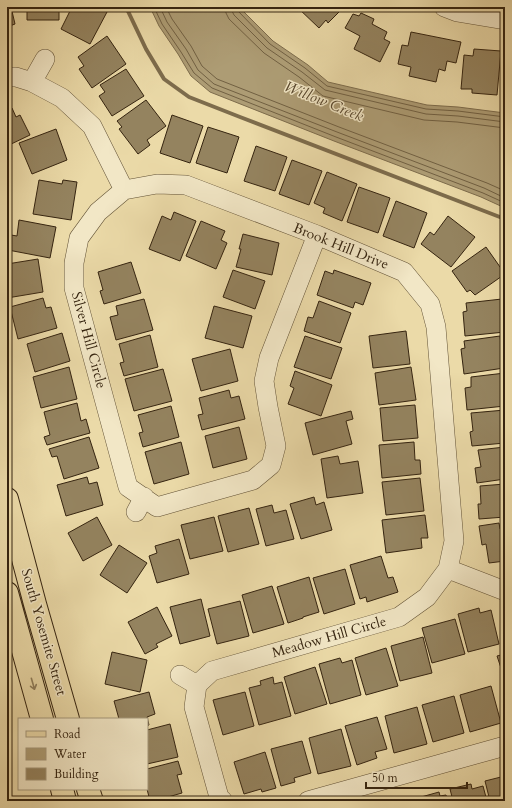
<svg xmlns="http://www.w3.org/2000/svg" width="512" height="808" viewBox="0 0 512 808" font-family="Cardo,serif">
  <style>
    .water { fill: #ad9c74; stroke: #7d6c4c }
    .lines { fill: none; stroke-linecap: round; stroke-linejoin: round }
    .shore { stroke: #716042; stroke-width: 1 }
    .stream { stroke: #7d6c4c; stroke-width: 4 }
    .building { fill: #94835f; stroke: #352410 }
    .minor-casing { stroke: #625236; stroke-width: 20 }
    .major-casing { stroke: #352410; stroke-width: 24 }
    .minor { stroke: #f2e7c6; stroke-width: 19 }
    .major { stroke: #ebdaa8; stroke-width: 22 }
    .oneway { stroke: #907f5c }
    .labels { text-anchor: middle; dominant-baseline: central; stroke-width: 3; stroke-linejoin: round; paint-order: stroke }
    .street-label { font-size: 14px; fill: #352410; stroke: #f2e7c6 }
    .water-label { font-size: 15px; font-style: italic; fill: #59482e; stroke: #f2e7c6 }
  </style>
  <rect width="100%" height="100%" fill="#ebdaa8"/>
  <filter id="stains"><feTurbulence type="fractalNoise" baseFrequency=".005" numOctaves="4"/><feColorMatrix values="0 0 0 0 .2 0 0 0 0 .09 0 0 0 0 .02 0 0 0 .5 -.17"/></filter>
  <radialGradient id="worn" r=".72"><stop offset=".6" stop-color="#630" stop-opacity="0"/><stop offset="1" stop-color="#630" stop-opacity=".3"/></radialGradient>
  <path class="water" d="M150,7H239L273,41L308,65L328,82L427,105L458,107L505,113V208L481,197L334,141L210,92L191,76L178,54L159,26Z"/>
  <g class="lines">
    <path class="shore" d="M154,7L162,24L181,52L194,73L212,88L336,137L483,193L505,203
      M160,7L167,22L186,49L198,70L214,84L337,132L484,188L505,198
      M166,7L172,19L191,46L202,66L217,79L339,127L487,183L505,191
      M225,7L226,13L229,19L264,53L299,77L323,96L424,120L457,122L505,128
      M231,7L232,11L234,15L267,48L302,72L325,90L426,114L458,116L505,122
      M236,7L238,11L270,44L305,68L327,86L426,109L458,111L505,117"/>
    <path class="stream" d="M126,7L146,49L164,79L189,97L240,117L505,219"/>
  </g>
  <path class="building" d="M7,7H11L15,24L7,27Z
    M27,7H59V20H27Z
    M72,7H98L107,12L90,44L61,29Z
    M297,7H340L342,9L328,23L326,20L319,28Z
    M361,13L374,19L372,24L387,32L384,39L390,42L380,62L354,49L360,36L345,28L353,14L359,16Z
    M411,32L461,42L456,63L447,61L445,71L439,69L436,82L409,76L411,67L398,64L402,45L408,46Z
    M107,36L126,64L92,88L79,69L84,66L78,57Z
    M474,49L501,51L497,95L472,93V89H461L464,55L473,56Z
    M126,69L144,96L112,116L99,96L105,92L100,85Z
    M146,100L166,126L147,140L150,145L138,154L119,129L122,127L117,121Z
    M12,108L16,117L20,115L30,135L7,146V111Z
    M172,115L203,126L190,163L160,153Z
    M208,127L239,137L227,173L196,163Z
    M56,129L67,160L32,174L19,143Z
    M256,146L287,157L275,191L244,181Z
    M292,160L322,171L309,205L279,194Z
    M327,172L357,184L342,221L323,213L325,208L314,203Z
    M39,180L62,184L63,180L77,182L71,220L33,214Z
    M359,187L390,198L378,233L347,222Z
    M396,201L427,213L414,248L383,236Z
    M174,212L196,221L180,261L149,249L162,216L171,220Z
    M448,216L475,237L451,267L421,244L430,232L434,235Z
    M19,220L56,227L50,258L8,250L11,235L17,236Z
    M201,221L225,231L221,240L227,243L216,269L186,256Z
    M243,234L279,243L272,275L236,267L241,249H239Z
    M486,247L505,274L475,295L470,290L467,292L452,271Z
    M38,259L43,292L7,298V264Z
    M131,262L141,293L104,304L100,291L103,290L98,272Z
    M233,270L265,281L255,309L223,297Z
    M334,270L371,283L363,305L355,302L353,308L317,295L325,271L333,274Z
    M43,298L46,308L51,307L57,328L18,339L10,307Z
    M144,299L153,330L116,340L110,317L118,315L116,306Z
    M502,299L505,332L465,336L463,312L467,311L466,303Z
    M319,301L351,313L340,343L304,331L308,317L313,318Z
    M214,306L252,316L243,348L205,338Z
    M406,331L410,364L373,368L369,336Z
    M62,333L70,361L35,372L27,344Z
    M150,335L158,367L124,376L120,363L124,362L119,344Z
    M305,336L342,348L331,379L294,367Z
    M500,336L504,368L464,374L461,349L465,348L464,341Z
    M230,349L238,381L201,391L192,359Z
    M69,367L77,399L41,408L33,377Z
    M411,367L416,400L379,405L375,373Z
    M163,369L172,401L134,411L125,379Z
    M295,371L332,385L321,416L288,404L294,388L290,386Z
    M505,373V406L467,410L465,388L471,387V377Z
    M229,390L231,398L239,396L245,419L202,430L198,415L203,414L199,398Z
    M77,403L81,421L86,419L90,433L47,445L44,437L50,435L44,412Z
    M415,405L418,438L383,441L380,408Z
    M171,406L179,437L143,447L139,433L143,432L138,415Z
    M505,410V443L472,446L470,432L473,431L471,413Z
    M351,411L353,419L346,421L352,444L313,455L305,423Z
    M239,427L247,459L213,468L205,436Z
    M89,437L99,468L64,479L57,456L52,457L49,449Z
    M181,442L189,474L154,484L145,452Z
    M414,442L415,460H420L421,474L382,478L379,445Z
    M505,447V479L477,483L475,468L481,467L478,450Z
    M338,456L340,464L358,461L363,493L327,498L321,459Z
    M87,477L89,484L97,482L103,505L66,516L57,485Z
    M420,478L424,511L386,515L382,482Z
    M505,484V517L479,519L478,504H481L480,486Z
    M314,497L316,505L324,502L332,530L301,539L290,504Z
    M272,505L274,513L286,510L294,539L266,546L256,509Z
    M249,508L259,544L228,552L218,516Z
    M425,515L428,538H421L422,548L386,553L382,520Z
    M97,517L112,545L83,561L68,533Z
    M214,517L223,551L190,559L181,525Z
    M499,523L500,529L505,528V561L489,563L486,544L482,545L479,526Z
    M179,539L189,574L157,583L149,556L157,553L155,546Z
    M119,545L147,563L127,593L100,575Z
    M381,556L388,578L393,577L398,592L367,602L366,597L360,599L350,565Z
    M345,569L355,604L324,614L313,578Z
    M309,577L319,612L303,617V618L288,623L277,587Z
    M272,586L284,624L253,633L242,595Z
    M201,599L210,636L180,644L170,607Z
    M240,601L249,636L217,644L208,609Z
    M157,607L172,636L156,644L158,647L145,654L128,622Z
    M479,608L480,613L491,610L499,644L468,652L458,614Z
    M455,619L465,654L432,663L422,628Z
    M423,637L432,673L400,681L391,646Z
    M386,648L398,686L366,695L355,658Z
    M112,652L147,660L140,692L105,684Z
    M505,654V680L497,656Z
    M340,658L342,663L352,660L361,695L330,704L319,664Z
    M315,667L327,704L295,714L284,677Z
    M273,677L274,684L282,682L291,716L259,725L249,688L261,685L260,681Z
    M491,686L501,723L470,732L460,695Z
    M149,692L155,714L147,717L149,725L147,726V719H119L114,701Z
    M245,692L254,726L223,735L213,700Z
    M454,696L464,733L433,742L422,705Z
    M417,707L427,744L394,753L385,716Z
    M377,717L387,749L375,752L377,758L357,765L345,726Z
    M170,724L178,757L147,764V730Z
    M341,729L351,766L318,774L309,738Z
    M302,741L311,773L294,778L295,782L281,786L271,749Z
    M265,752L276,788L262,792L261,789L244,794L234,762Z
    M178,761L182,774L177,775L182,793L154,801H150L147,789V769Z
    M505,776V801H490L485,781Z
    M471,784L472,789L483,786L487,801H453L450,789Z
    M439,792L440,796L446,795L448,801H415L414,799Z"/>
  <g class="lines">
    <defs>
      <path id="minor" d="M444,7L457,12L505,20
        M7,77H16L32,82L62,98L92,126L124,190
        M32,82L45,59
        M136,512L144,497
        M448,569L505,591
        M180,675L197,685
        M223,801L219,797L194,707L197,685L212,671L399,617L427,597L448,569L454,541L436,327L430,304L404,272L317,235L186,185L157,184L124,190L98,212L79,238L74,263V288L128,487L157,507L253,480L271,465L276,446L268,407L264,381L269,358L317,235
        M308,801L505,746"/>
      <path id="major" d="M7,499L35,604L68,719
        M7,593L42,719
        M62,789L65,801
        M88,789L92,801"/>
    </defs>
    <use href="#minor" class="minor-casing"/>
    <use href="#major" class="major-casing"/>
    <use href="#minor" class="minor"/>
    <use href="#major" class="major"/>
  </g>
  <defs><path id="oneway-shaft" d="M-6 0H5M1.5-3L5.5 0L1.5 3" fill="none" stroke-width="1.6" stroke-linecap="round" stroke-linejoin="round"/></defs>
  <use class="oneway" href="#oneway-shaft" transform="translate(33 684) rotate(74)"/>
  <g class="labels">
    <g class="street-label">
      <text transform="translate(341 246) rotate(22)">Brook Hill Drive</text>
      <text transform="translate(89 340) rotate(75)">Silver Hill Circle</text>
      <text transform="translate(44 632) rotate(74)">South Yosemite Street</text>
      <text transform="translate(329 637) rotate(-16)">Meadow Hill Circle</text>
    </g>
    <g class="water-label">
      <text transform="translate(324 101) rotate(22)">Willow Creek</text>
    </g>
  </g>
  <rect width="512" height="808" fill="none" stroke="#ebdaa8" stroke-width="24"/>
  <rect x="8" y="8" width="496" height="792" fill="none" stroke="#352410" stroke-width="2"/>
  <rect x="12" y="12" width="488" height="784" fill="none" stroke="#352410"/>
  <rect x="18" y="718" width="130" height="72" fill="#f2e7c6" stroke="#a6997d"/>
  <rect x="26" y="731" width="20" height="6" fill="#ebdaa8" stroke="#a6997d"/>
  <text x="54" y="738" font-size="12" fill="#352410">Road</text>
  <rect x="26" y="748" width="20" height="12" fill="#ad9c74" stroke="#a6997d"/>
  <text x="54" y="758" font-size="12" fill="#352410">Water</text>
  <rect x="26" y="768" width="20" height="12" fill="#94835f" stroke="#a6997d"/>
  <text x="54" y="778" font-size="12" fill="#352410">Building</text>
  <path d="M366 782v6h101v-6" fill="none" stroke="#352410" stroke-width="2"/>
  <text x="372" y="782" font-size="12" fill="#352410" stroke="#f2e7c6" stroke-width="3" paint-order="stroke">50 m</text>
  <rect width="100%" height="100%" filter="url(#stains)"/>
  <rect width="100%" height="100%" fill="url(#worn)"/>
</svg>
